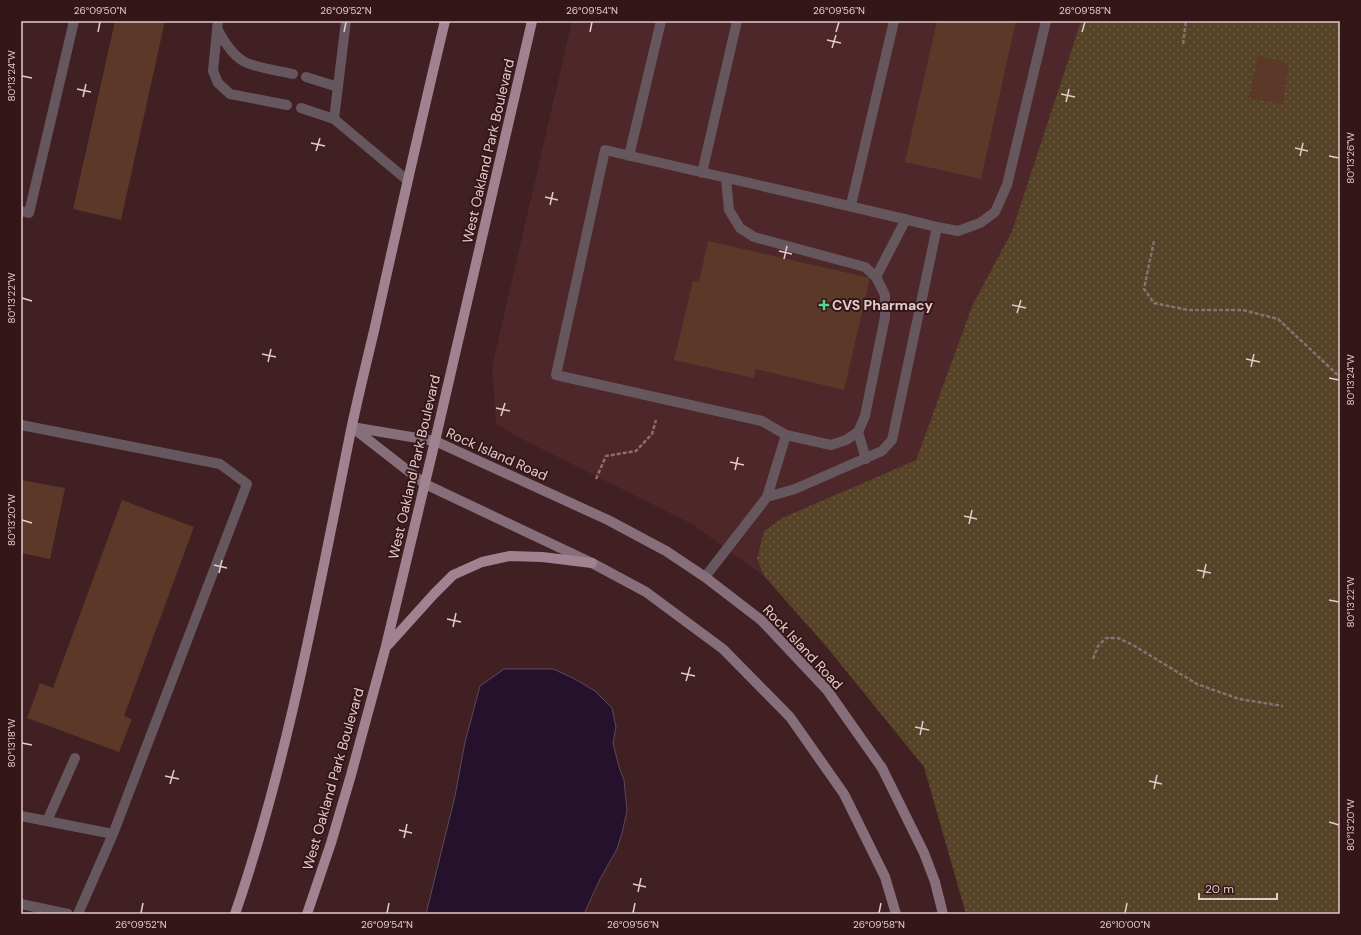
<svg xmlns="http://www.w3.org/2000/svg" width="1361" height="935" viewBox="0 0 1361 935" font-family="'DM Sans',sans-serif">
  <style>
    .built { fill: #4e272a }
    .grass { fill: url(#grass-dots) }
    .water { fill: #25112b; stroke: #5d495b }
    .building { fill: #5b3828 }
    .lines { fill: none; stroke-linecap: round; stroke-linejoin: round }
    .path { stroke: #8a6f70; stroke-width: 2.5; stroke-dasharray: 4 2; stroke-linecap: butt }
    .service { stroke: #66575e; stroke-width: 10 }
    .secondary { stroke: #866f7a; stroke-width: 10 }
    .primary { stroke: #a08290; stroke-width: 10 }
    .ticks { fill: none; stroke: #e1cbcb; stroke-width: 1.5 }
    .poi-dot { fill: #52d397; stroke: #351618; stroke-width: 1.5 }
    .labels { text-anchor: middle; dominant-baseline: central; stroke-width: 4; stroke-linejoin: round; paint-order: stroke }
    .street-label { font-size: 14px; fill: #e1cbcb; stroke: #351618 }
    .poi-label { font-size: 14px; font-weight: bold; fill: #e1cbcb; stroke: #351618; text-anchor: start }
    .neatline { fill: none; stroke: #e1cbcb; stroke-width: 1.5 }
    .ticks-label { font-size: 10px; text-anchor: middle; fill: #e1cbcb }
  </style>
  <defs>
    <pattern id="grass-dots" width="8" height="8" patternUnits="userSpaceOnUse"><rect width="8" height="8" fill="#564227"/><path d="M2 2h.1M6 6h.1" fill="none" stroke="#6e5c45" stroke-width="1.8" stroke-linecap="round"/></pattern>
  </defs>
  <rect width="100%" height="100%" fill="#402022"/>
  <path class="built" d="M572,21H1081L1012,231L972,306L916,460L782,518L764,531L757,558L764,576L692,524L518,437L496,424L492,367Z"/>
  <path class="grass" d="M1081,21H1340V914H966L924,767L825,645L764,576L757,558L764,531L782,518L916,460L972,306L1012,231Z"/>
  <path class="water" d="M504,669H553L573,678L595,691L612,708L616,727L613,743L619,767L624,780L627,811L622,833L617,849L600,879L584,914H426L455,796L465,742L480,686Z"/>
  <path class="building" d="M115,21H165L121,220L73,209Z
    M937,21H1016L981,179L905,162Z
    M1258,56L1288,63L1283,104L1249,98Z
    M708,241L870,278L844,390L756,369L754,378L674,360L693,281L699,282Z
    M21,480L65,488L50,559L21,553Z
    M122,500L194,527L124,716L132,719L119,752L27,718L40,683L53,688Z"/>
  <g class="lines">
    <path class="path" d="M1183,44L1186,21
      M1154,241L1144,289L1154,303L1188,310H1243L1278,319L1340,377
      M596,479L606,456L636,451L652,434L656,420
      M1093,659L1098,646L1106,638H1118L1133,645L1197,684L1239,699L1283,706"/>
    <path class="service" d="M218,21L213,71L218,83L230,94L287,105
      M217,28C224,42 233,57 247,63C259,68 280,71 293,74
      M306,77L338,87
      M301,108L334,119L407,180
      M334,119L346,21
      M629,156L661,21
      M702,173L737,21
      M726,178L729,210L740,228L754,237L865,267L876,277L885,295V317L865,416L858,432L846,440L831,445L786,435
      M851,205L894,21
      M21,211L29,213L74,21
      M937,227L958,231L980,223L995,212L1007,185L1046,21
      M876,277L906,219
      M21,425L220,464L247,484L113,834L78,914
      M858,432L866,459
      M705,577L767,497L795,489L882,451L892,440L937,227C827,200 716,176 605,150L556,375L762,421L786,435L767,497
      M21,816L113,834
      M47,821L75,758
      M21,904L68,914"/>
    <path class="secondary" d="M352,427L435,441L608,520L666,551L705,577L761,620L827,690L882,768L924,853L935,882L943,914
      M353,428L425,484L592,563L646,592L723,649L790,717L844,794L885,877L896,914"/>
    <path class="primary" d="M388,645L434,594L453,575L482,562L510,556L542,557L592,563
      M235,914C289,757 318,592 351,430C358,397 366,364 374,331C397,228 420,124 445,21
      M307,914L331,843L351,775L386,646L435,441L532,21"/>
  </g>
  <path class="ticks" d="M98,32L100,22M344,32L346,22M590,32L592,22M836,32L839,22M1082,32L1085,22M827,40L841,43M832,48L836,35M22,76L32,78M77,89L91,92M1061,94L1075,97M83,97L86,84M1066,102L1069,89M311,143L325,146M1295,148L1308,151M316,151L320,138M1300,156L1303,143M1329,156L1339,158M545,197L558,200M550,205L553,192M779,251L792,254M784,259L787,246M22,298L32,301M1012,305L1026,308M1017,313L1021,300M262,354L276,357M1246,359L1260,362M268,362L271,349M1251,367L1254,354M1329,378L1339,380M496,408L510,411M501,416L505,403M730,462L744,465M735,470L738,457M964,516L977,519M22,520L32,523M969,524L972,510M214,565L227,568M1197,570L1211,573M219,573L222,560M1203,578L1206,564M1329,600L1339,602M447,619L461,622M453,627L456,613M681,673L695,676M686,681L690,667M915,727L929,730M920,735L923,721M22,743L32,745M165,776L179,779M1149,781L1162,784M170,784L174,770M1154,789L1157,775M1329,822L1339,825M399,830L412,833M404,838L407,824M633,884L646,887M638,892L641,878M141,913L143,903M387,913L389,903M633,913L635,903M879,913L881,903M1125,913L1127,903"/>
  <path class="poi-dot" d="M822 299h4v4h4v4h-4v4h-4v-4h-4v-4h4z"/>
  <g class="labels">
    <g class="street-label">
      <text transform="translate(488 151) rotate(-77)">West Oakland Park Boulevard</text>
      <text transform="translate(497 454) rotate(24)">Rock Island Road</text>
      <text transform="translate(414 467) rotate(-77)">West Oakland Park Boulevard</text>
      <text transform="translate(803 647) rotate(47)">Rock Island Road</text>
      <text transform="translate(333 779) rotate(-74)">West Oakland Park Boulevard</text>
    </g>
    <g class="poi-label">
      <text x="832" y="305">CVS Pharmacy</text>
    </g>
  </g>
  <rect width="1361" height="935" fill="none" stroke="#351618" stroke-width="44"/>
  <path d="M1199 893v6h78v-6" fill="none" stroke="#e1cbcb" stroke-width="2"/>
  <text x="1205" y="893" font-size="12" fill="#e1cbcb" stroke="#351618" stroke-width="3" paint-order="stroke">20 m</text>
  <rect x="22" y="22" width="1317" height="891" class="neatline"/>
  <g class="ticks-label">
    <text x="100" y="14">26°09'50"N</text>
    <text x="346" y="14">26°09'52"N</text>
    <text x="592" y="14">26°09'54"N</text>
    <text x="839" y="14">26°09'56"N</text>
    <text x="1085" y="14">26°09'58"N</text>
    <text transform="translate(11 76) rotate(-90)" y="4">80°13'24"W</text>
    <text transform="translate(1350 158) rotate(-90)" y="4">80°13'26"W</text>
    <text transform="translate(11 298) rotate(-90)" y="4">80°13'22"W</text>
    <text transform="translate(1350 380) rotate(-90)" y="4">80°13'24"W</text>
    <text transform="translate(11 520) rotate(-90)" y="4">80°13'20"W</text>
    <text transform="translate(1350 602) rotate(-90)" y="4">80°13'22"W</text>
    <text transform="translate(11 743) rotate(-90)" y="4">80°13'18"W</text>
    <text transform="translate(1350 825) rotate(-90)" y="4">80°13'20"W</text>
    <text x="141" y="928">26°09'52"N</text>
    <text x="387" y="928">26°09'54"N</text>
    <text x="633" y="928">26°09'56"N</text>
    <text x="879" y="928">26°09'58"N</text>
    <text x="1125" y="928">26°10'00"N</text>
  </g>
</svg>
